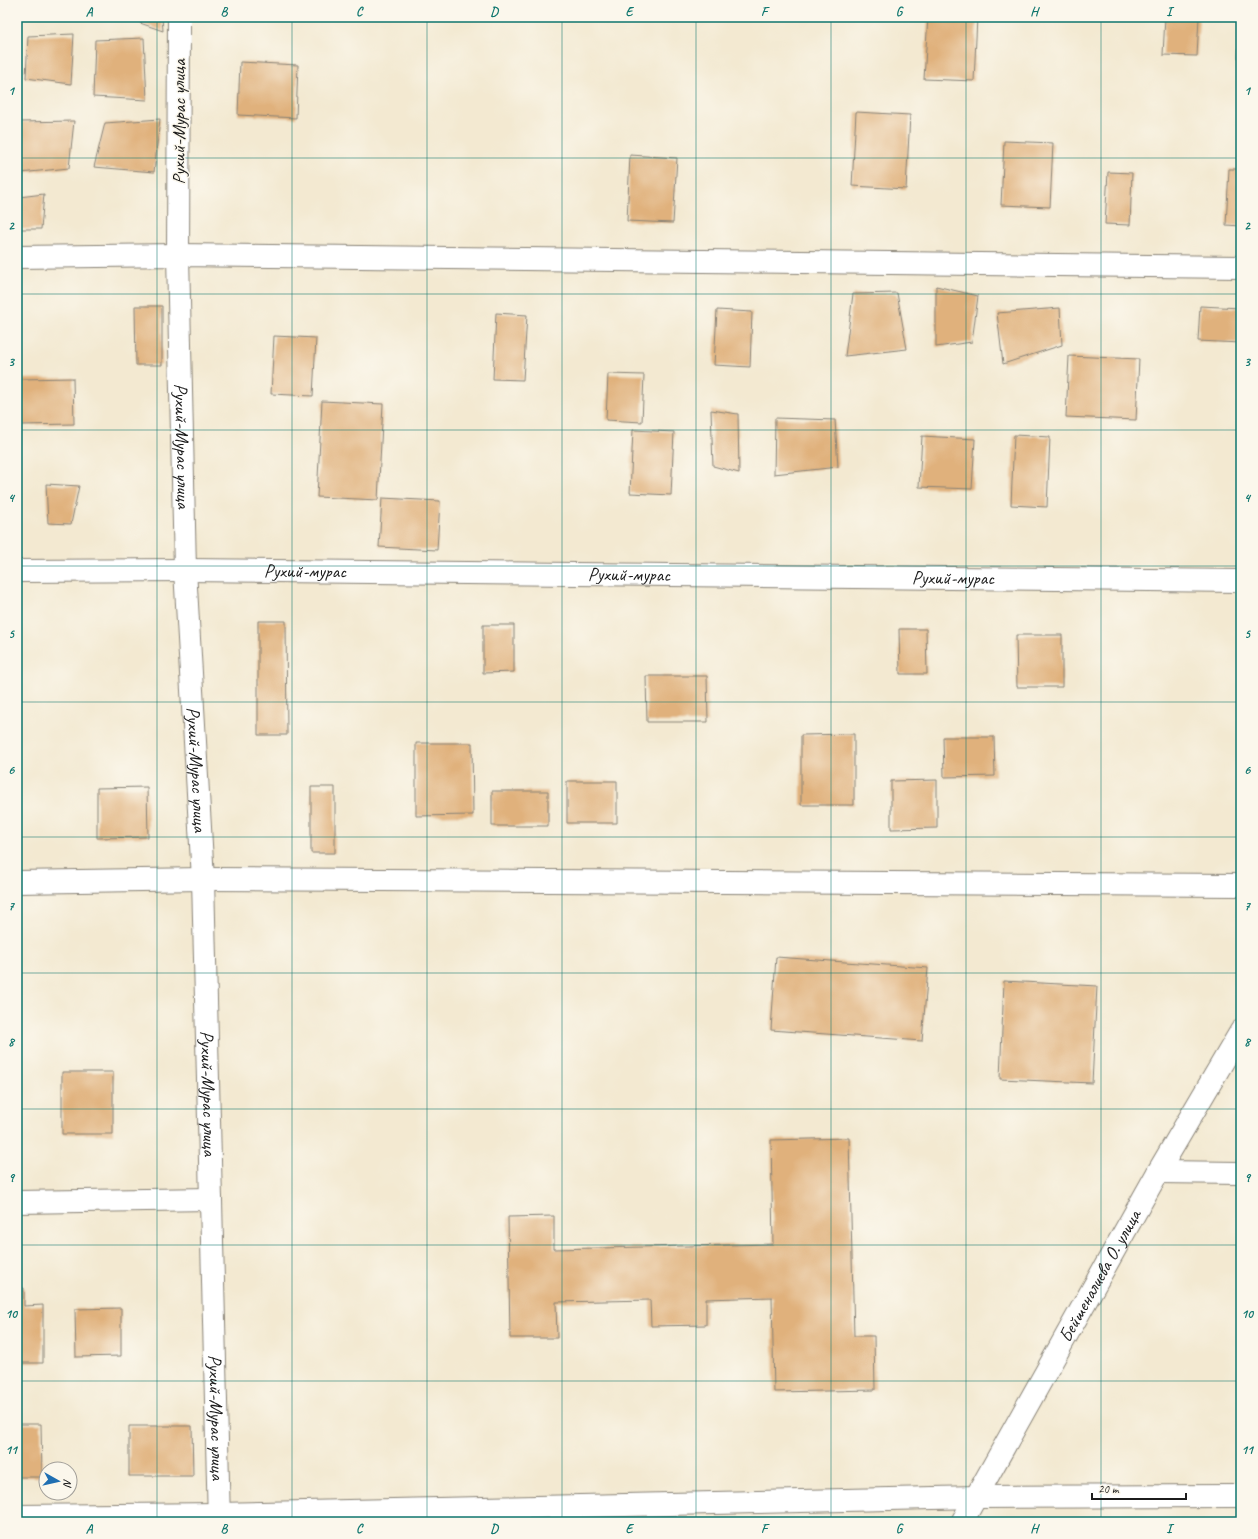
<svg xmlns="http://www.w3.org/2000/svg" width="1258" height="1539" viewBox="0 0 1258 1539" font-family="Caveat,sans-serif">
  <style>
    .building { fill: #e0b17b }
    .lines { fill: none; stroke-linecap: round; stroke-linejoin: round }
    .street-casing { stroke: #888276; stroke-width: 24 }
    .street { stroke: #fff; stroke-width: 22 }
    .grid { fill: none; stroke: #0f766e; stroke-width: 1; stroke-opacity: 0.55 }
    .labels { text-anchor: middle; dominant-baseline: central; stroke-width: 3; stroke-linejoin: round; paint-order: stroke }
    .street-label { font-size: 19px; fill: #1c1c1c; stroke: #fbf7ec }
    .neatline { fill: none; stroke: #0f766e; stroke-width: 1.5 }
    .grid-label { font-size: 13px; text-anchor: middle; font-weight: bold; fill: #0f766e }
  </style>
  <rect width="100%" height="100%" fill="#fbf7ec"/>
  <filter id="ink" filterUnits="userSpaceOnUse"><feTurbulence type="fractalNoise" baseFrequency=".025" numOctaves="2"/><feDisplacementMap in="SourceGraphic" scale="8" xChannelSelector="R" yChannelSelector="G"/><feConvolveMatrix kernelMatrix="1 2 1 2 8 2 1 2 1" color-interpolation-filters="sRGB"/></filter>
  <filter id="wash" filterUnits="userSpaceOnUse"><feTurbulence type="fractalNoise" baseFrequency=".012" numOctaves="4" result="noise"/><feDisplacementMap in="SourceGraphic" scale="16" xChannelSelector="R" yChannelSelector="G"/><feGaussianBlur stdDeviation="0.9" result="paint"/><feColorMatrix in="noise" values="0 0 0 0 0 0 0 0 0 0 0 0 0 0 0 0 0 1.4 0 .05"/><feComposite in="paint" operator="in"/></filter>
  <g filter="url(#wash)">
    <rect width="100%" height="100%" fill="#f3e9d1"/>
    <g id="blocks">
      <path class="building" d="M141,17H162L163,31L140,23Z
        M928,17H977L974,81L924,79Z
        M1165,17H1199L1197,56L1163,55Z
        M1240,17H1241V58H1238Z
        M74,34L71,84L26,78L28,36Z
        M144,38L147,100L93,97L95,40Z
        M240,62L298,65L296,118L238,115Z
        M856,112L910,115L906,189L852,186Z
        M160,119L154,172L94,167L105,123Z
        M74,121L69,168L20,173V122Z
        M1004,141L1053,143L1050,207L1001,205Z
        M630,155L677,158L673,223L627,221Z
        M1229,169H1241V226L1226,225Z
        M1108,172L1132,173L1130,225L1105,224Z
        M44,194L41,229H18L19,197Z
        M936,286L978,296L972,342L936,347Z
        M897,293L907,349L845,356L853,294Z
        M135,306H162V365H136Z
        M1200,306L1241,308V343L1198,341Z
        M1060,308L1062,345L1003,364L997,313Z
        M717,310L752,312L750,367L714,365Z
        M496,313L527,315L523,380L493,379Z
        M274,336L316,338L313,396L271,394Z
        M1069,356L1139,359L1136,420L1066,417Z
        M608,374L644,375L642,422L606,420Z
        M73,378L74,424L21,425L20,379Z
        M322,401L383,404L378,500L317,497Z
        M711,410L738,414L739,473L713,466Z
        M775,418L835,420L838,467L774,474Z
        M633,430L674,432L671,495L630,493Z
        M1014,435L1050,437L1047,507L1011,505Z
        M922,436L975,439L972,489L919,487Z
        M46,484L79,486L71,524L48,523Z
        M382,498L440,501L437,550L379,547Z
        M258,621H286L287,735H258Z
        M483,625H514V672L483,673Z
        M899,629H926L927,674H900Z
        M1016,635H1062V687H1017Z
        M646,676H707L708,722H647Z
        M854,734V805H801V735Z
        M943,737H994L995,776L944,777Z
        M416,743H472L473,815L416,816Z
        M937,780V828L891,829V781Z
        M567,781H617V823H567Z
        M147,787L148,837L97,838V788Z
        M311,787H335V853H311Z
        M492,791H548V826H492Z
        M776,957L928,968L922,1041L771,1030Z
        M1004,981L1097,986L1092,1083L1000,1079Z
        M62,1072H113V1134H62Z
        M849,1138L854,1336H874L875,1390L774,1392L772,1297L706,1299V1325L651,1326L650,1300L556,1302L557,1338H510L508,1217L554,1216V1249L773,1244L771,1140Z
        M17,1288H24V1306L43,1305V1363H17Z
        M121,1308V1356L76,1357L75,1309Z
        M17,1424H41L42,1477H17Z
        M129,1426H192L193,1476H129Z"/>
    </g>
  </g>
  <g filter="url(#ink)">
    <use href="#blocks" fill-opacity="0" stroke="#888276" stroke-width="1"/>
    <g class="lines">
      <defs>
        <g id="street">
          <path id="s1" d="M179,17L178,255L185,570L203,879L219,1522"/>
          <path d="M17,257L178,255L1241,267"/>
          <path id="s2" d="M17,571L185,570L1241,581"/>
          <path d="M17,882L203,879L1241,885"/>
          <path d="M1158,1172L1241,1173"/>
          <path d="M17,1202L211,1199"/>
          <path d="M17,1516L219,1514L977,1497L1241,1496"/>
          <path id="s3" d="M962,1522L1158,1172L1241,1031"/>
        </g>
      </defs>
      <use href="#street" class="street-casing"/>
      <use href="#street" class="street"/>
    </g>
  </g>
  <path class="grid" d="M157,17V1522M292,17V1522M427,17V1522M562,17V1522M696,17V1522M831,17V1522M966,17V1522M1101,17V1522M17,158H1241M17,294H1241M17,430H1241M17,566H1241M17,702H1241M17,837H1241M17,973H1241M17,1109H1241M17,1245H1241M17,1381H1241"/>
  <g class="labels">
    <g class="street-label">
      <text transform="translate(179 122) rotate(-90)">Рухий-Мурас улица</text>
      <text stroke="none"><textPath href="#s1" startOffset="429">Рухий-Мурас улица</textPath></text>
      <text stroke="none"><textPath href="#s2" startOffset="288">Рухий-мурас</textPath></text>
      <text stroke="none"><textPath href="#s2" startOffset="612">Рухий-мурас</textPath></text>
      <text stroke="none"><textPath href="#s2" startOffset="936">Рухий-мурас</textPath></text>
      <text stroke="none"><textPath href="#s1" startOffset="753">Рухий-Мурас улица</textPath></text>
      <text stroke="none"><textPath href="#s1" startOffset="1077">Рухий-Мурас улица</textPath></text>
      <text stroke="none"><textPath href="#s3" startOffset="282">Бейшеналиева О. улица</textPath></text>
      <text stroke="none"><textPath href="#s1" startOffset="1401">Рухий-Мурас улица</textPath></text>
    </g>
  </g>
  <rect width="1258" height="1539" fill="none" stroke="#fbf7ec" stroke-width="44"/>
  <g transform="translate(58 1481) rotate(98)"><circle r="19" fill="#fbf7ec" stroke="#a29f99"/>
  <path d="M0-3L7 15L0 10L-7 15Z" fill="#1f6fb2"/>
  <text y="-6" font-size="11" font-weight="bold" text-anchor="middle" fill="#1c1c1c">N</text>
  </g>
  <path d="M1092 1493v6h94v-6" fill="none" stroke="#1c1c1c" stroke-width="2"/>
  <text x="1098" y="1493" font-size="12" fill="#1c1c1c" stroke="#fbf7ec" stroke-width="3" paint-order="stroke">20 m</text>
  <rect x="22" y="22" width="1214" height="1495" class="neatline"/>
  <g class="grid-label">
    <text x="89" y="16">A</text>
    <text x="224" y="16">B</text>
    <text x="359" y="16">C</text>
    <text x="494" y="16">D</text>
    <text x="629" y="16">E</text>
    <text x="764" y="16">F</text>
    <text x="899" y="16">G</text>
    <text x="1034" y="16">H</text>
    <text x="1169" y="16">I</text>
    <text x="11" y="95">1</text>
    <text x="1247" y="95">1</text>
    <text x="11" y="230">2</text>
    <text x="1247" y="230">2</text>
    <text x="11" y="366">3</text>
    <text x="1247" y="366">3</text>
    <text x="11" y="502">4</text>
    <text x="1247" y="502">4</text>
    <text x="11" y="638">5</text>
    <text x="1247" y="638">5</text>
    <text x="11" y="774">6</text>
    <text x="1247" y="774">6</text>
    <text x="11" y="910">7</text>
    <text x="1247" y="910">7</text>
    <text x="11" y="1046">8</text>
    <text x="1247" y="1046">8</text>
    <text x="11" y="1182">9</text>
    <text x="1247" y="1182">9</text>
    <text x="11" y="1318">10</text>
    <text x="1247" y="1318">10</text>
    <text x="11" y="1454">11</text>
    <text x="1247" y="1454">11</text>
    <text x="89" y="1533">A</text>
    <text x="224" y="1533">B</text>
    <text x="359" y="1533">C</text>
    <text x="494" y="1533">D</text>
    <text x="629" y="1533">E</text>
    <text x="764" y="1533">F</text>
    <text x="899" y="1533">G</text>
    <text x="1034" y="1533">H</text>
    <text x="1169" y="1533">I</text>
  </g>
</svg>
